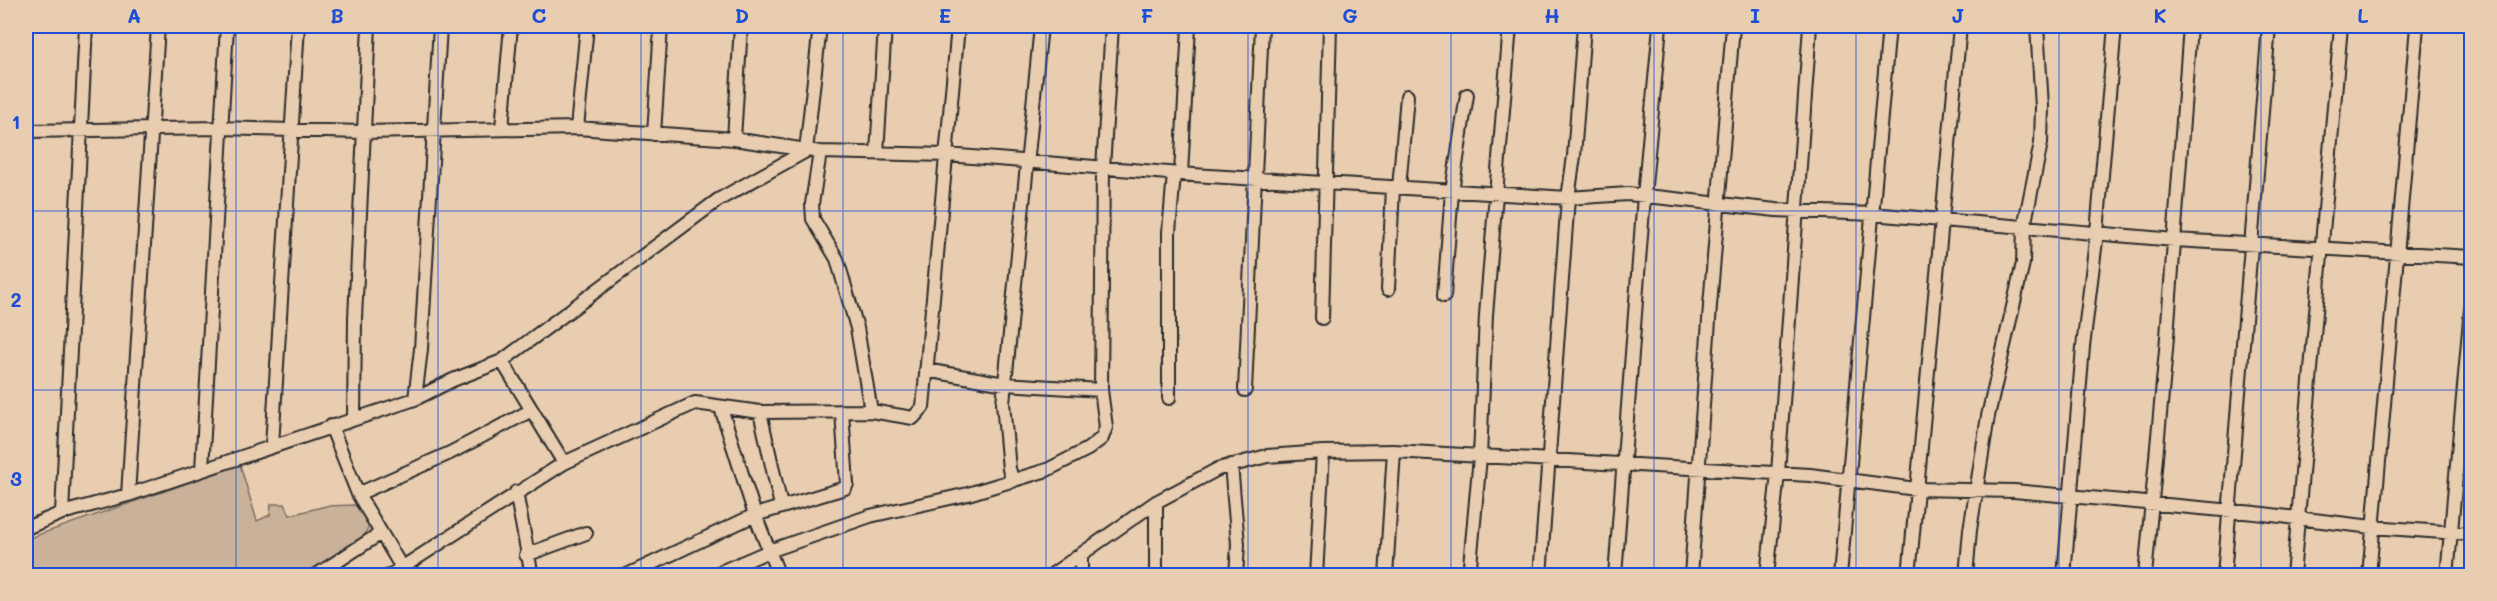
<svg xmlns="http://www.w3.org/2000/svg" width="2497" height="601" viewBox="0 0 2497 601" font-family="Mali,sans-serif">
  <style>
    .green { fill: #cab29a; stroke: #7a6e62; stroke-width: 1.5 }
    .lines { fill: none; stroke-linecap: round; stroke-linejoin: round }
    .minor-casing { stroke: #2b2b2b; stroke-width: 16 }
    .minor { stroke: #e9cdb0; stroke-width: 12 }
    .grid { fill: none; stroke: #1d4ed8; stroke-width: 1.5; stroke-opacity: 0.55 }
    .neatline { fill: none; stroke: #1d4ed8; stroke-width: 2 }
    .grid-label { font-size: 20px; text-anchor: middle; font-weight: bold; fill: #1d4ed8 }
  </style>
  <rect width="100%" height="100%" fill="#e9cdb0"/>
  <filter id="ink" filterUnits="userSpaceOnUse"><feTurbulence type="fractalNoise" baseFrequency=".0167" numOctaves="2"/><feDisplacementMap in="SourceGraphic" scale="12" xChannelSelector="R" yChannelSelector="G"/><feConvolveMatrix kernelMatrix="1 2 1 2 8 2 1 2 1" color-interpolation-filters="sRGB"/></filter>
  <g filter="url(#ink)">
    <path class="green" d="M240,465L257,521L270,515L271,504H285L290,515L326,506L355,505L370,522L363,540L307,575H26V539Z"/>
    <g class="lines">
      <defs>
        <path id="minor" d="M502,128L511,26
          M577,128L587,26
          M26,131L221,128L362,132L577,128L734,139L820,152L947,155L1193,175L1568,198L1628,194L1776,210L1872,214L2175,240L2472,257
          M654,134L661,26
          M734,139L741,26
          M820,152L812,204L813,219L837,259L857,328L871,411
          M877,153L885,26
          M1181,174L1189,26
          M1399,188L1407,96
          M1388,289L1393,188
          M1444,296L1452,191L1467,95
          M1322,318L1330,26
          M502,361L564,463
          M926,370L1005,384L1101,390
          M1245,390L1262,26
          M1169,398V232L1174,174
          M415,399L421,349L440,26
          M721,408L755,515L779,576
          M760,412L781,506
          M354,419L355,318L369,26
          M331,426L358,494L402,568
          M272,446L298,26
          M1231,465L1238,544L1236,576
          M202,469L227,26
          M1013,481L1009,469L1003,403L1041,26
          M516,492L532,576
          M358,494L450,453L532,410
          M128,495L158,26
          M1156,502V576
          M62,513L86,26
          M26,528L62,513L128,495L415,399L453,380L502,361L718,200L806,151L820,26
          M526,555L586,533
          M315,576L381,533
          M389,576L564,463L695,403L760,412L871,411L913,418L923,407L958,26
          M625,576L755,515L845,488L847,484L842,412
          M711,576L769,551L870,516L968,494L1047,470L1088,449L1102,438L1106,427L1101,390L1103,168L1112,26
          M1050,576L1156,502L1218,469L1267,456L1323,452L1394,451L1810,475L1916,489L2014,491L2255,513L2372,527L2472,534
          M1081,576V554
          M1316,576L1323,452
          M1386,576L1394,451
          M1469,576L1480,457L1486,315L1510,26
          M1540,576L1568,198L1574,156L1584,26
          M1615,576L1644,196L1660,26
          M1691,576L1710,306L1733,26
          M1767,576L1778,473L1810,26
          M1840,576L1889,26
          M1909,576L1960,26
          M1966,576L1970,530L1988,416L2023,263L2024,227L2041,143L2042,107L2037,26
          M2064,576L2083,347L2097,232L2115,26
          M2145,576L2166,350L2190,26
          M2224,576L2269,26
          M2293,576L2341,26
          M2369,576L2417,26
          M2447,576L2472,297"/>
      </defs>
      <use href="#minor" class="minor-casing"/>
      <use href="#minor" class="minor"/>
    </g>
  </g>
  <path class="grid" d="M236,26V576M438,26V576M641,26V576M843,26V576M1046,26V576M1248,26V576M1451,26V576M1654,26V576M1856,26V576M2059,26V576M2261,26V576M26,211H2472M26,390H2472"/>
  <rect width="2497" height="601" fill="none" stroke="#e9cdb0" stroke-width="66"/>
  <rect x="33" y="33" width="2431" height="535" class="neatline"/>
  <g class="grid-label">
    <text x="134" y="23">A</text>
    <text x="337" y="23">B</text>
    <text x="539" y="23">C</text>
    <text x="742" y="23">D</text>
    <text x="945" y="23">E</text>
    <text x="1147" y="23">F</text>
    <text x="1350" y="23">G</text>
    <text x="1552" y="23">H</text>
    <text x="1755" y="23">I</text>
    <text x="1958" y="23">J</text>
    <text x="2160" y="23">K</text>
    <text x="2363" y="23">L</text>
    <text x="16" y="129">1</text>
    <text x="16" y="307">2</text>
    <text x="16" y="486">3</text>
  </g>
</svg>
